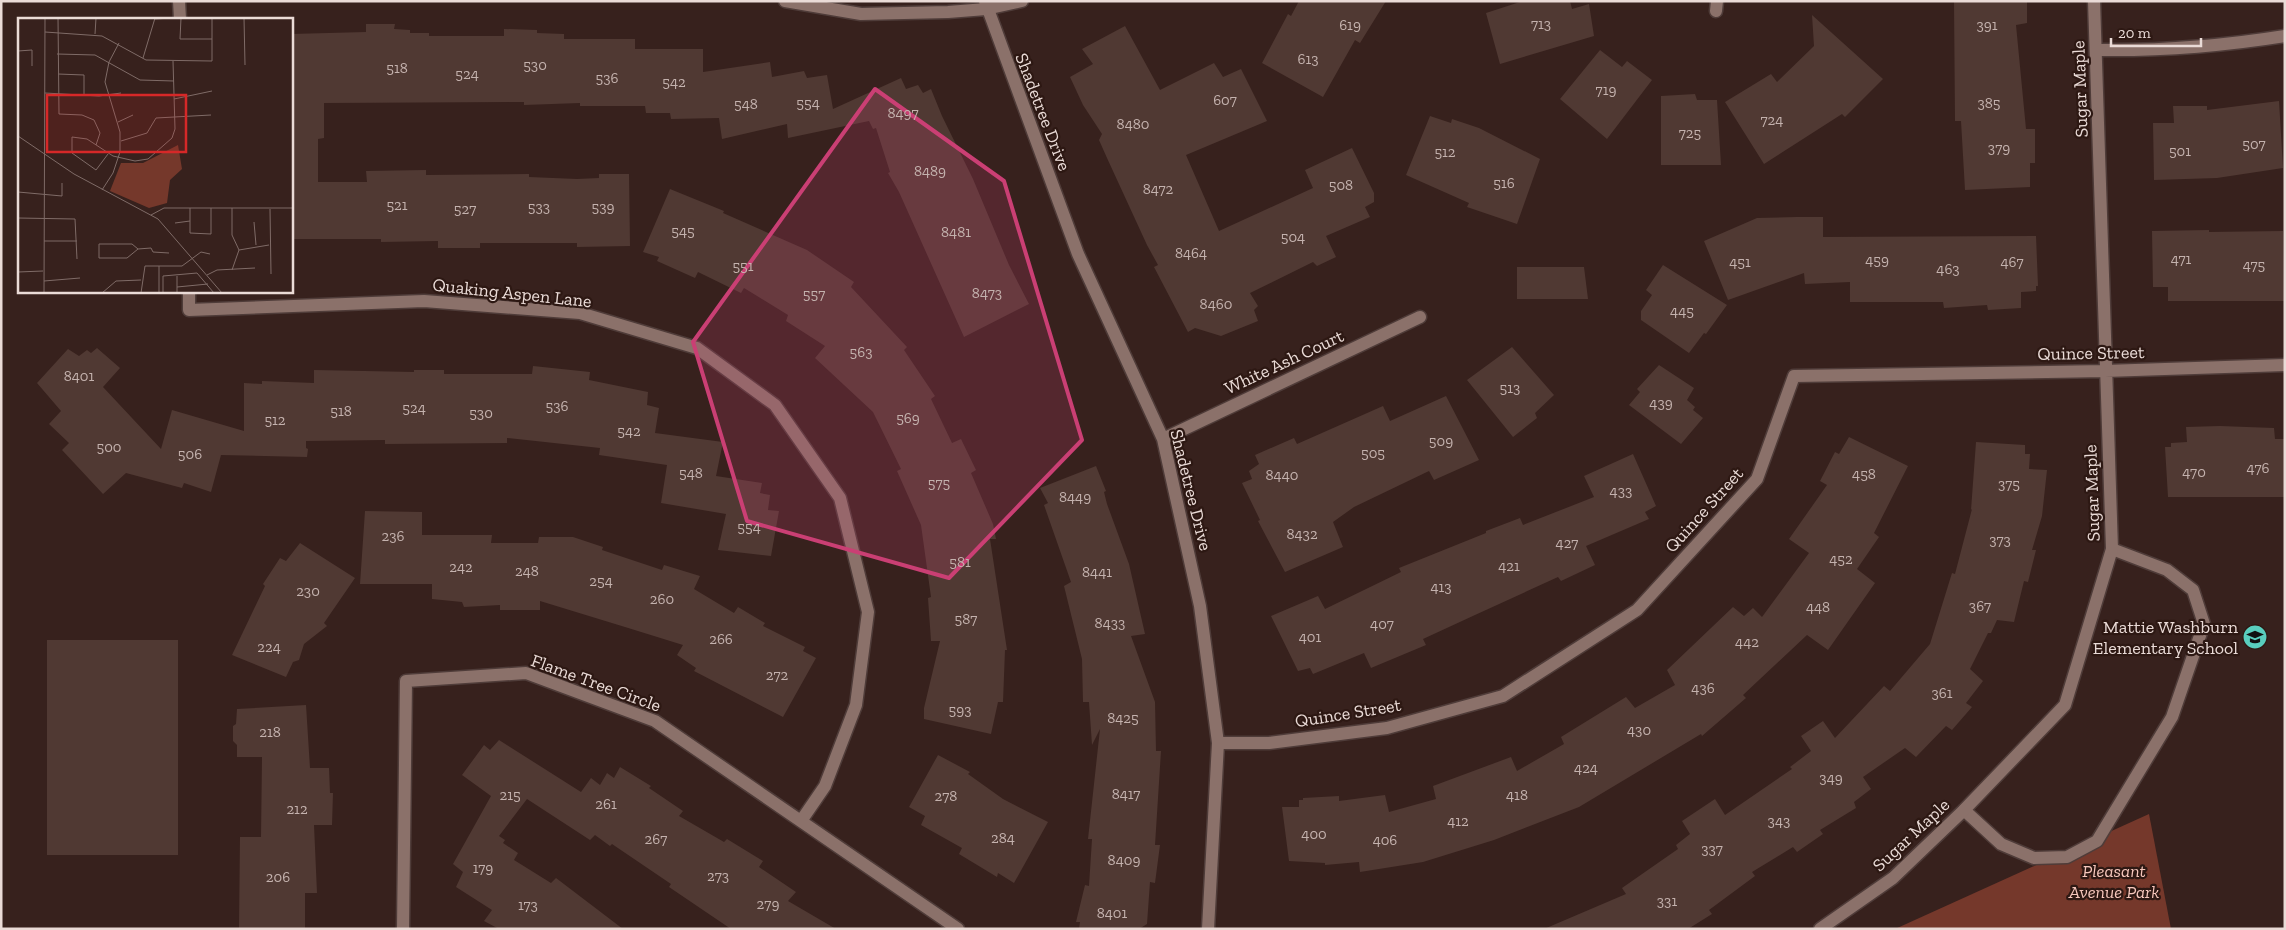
<svg xmlns="http://www.w3.org/2000/svg" width="2286" height="930" viewBox="0 0 2286 930" font-family="'Zilla Slab',serif">
  <style>
    .green { fill: #75382b }
    .building { fill: #503933 }
    .lines { fill: none; stroke-linecap: round; stroke-linejoin: round }
    .service-casing { stroke: #4f3c39; stroke-width: 15 }
    .minor-casing { stroke: #4f3c39; stroke-width: 15 }
    .service { stroke: #8b716a; stroke-width: 12 }
    .minor { stroke: #8b716a; stroke-width: 12 }
    .marked { fill: #ca3f74; fill-opacity: 0.2; stroke: #ca3f74; stroke-width: 4; stroke-linejoin: round }
    .labels { text-anchor: middle; dominant-baseline: central; stroke-width: 4.5; stroke-linejoin: round; paint-order: stroke }
    .number-label { font-size: 15px; fill: #c4b2ae }
    .street-label { font-size: 18px; fill: #eadbd7; stroke: #2d1813 }
    .poi-label { font-size: 18px; fill: #eadbd7; stroke: #2d1813; text-anchor: end }
    .park-label { font-size: 18px; font-style: italic; fill: #f7c7bc; stroke: #2d1813 }
    .inset-road { fill: none; stroke: #7f6b67; stroke-width: 1 }
    .view { fill: #d62828; fill-opacity: 0.15; stroke: #d62828; stroke-width: 2.5 }
    .inset-edge { fill: none; stroke: #eadbd7; stroke-width: 2.5 }
  </style>
  <rect width="100%" height="100%" fill="#37211d"/>
  <path class="green" d="M2149,814L2171,929H1895Z"/>
  <path class="building" d="M1299,1H1386L1360,43L1355,40L1323,97L1262,63L1288,14L1291,16Z
    M1523,1H1570L1572,9L1589,4L1594,36L1500,64L1486,13Z
    M1954,1H2027V23L2016,25L2026,129H2035V163H2030V187L1965,190L1961,121H1955Z
    M1812,15L1883,79L1845,117L1842,114L1764,164L1725,102L1771,74L1777,82L1814,46Z
    M366,24H395L394,29L410,30V33H429V36H504V29L537,30V33L564,34V39H635V49H703V72L770,62L772,77L804,71L807,78L827,75L833,109L901,78L906,89L918,85L923,93L931,89L942,116L973,179L1009,265L1029,304L964,337L899,192L888,173L890,172L876,128L873,129L869,121L788,138L787,124L722,139L719,118L671,119L670,113H646L645,106H580V103L524,105V102L324,103V138L318,139V182H367L366,171L426,170V175L529,174V177L577,179L599,178V174H629L630,246L577,247V243H480V248H438V241L381,242V239H291V34L366,32Z
    M1125,26L1160,90L1214,63L1223,77L1241,69L1267,121L1186,155L1219,231L1313,188L1305,170L1352,148L1374,193V202L1365,207L1370,217L1326,236L1336,257L1317,266L1313,262L1250,293L1258,306L1254,310L1258,321L1221,336L1195,328L1188,332L1154,267L1158,265L1147,245L1107,158L1099,140L1102,134L1083,105L1070,77L1093,64L1082,49Z
    M1600,50L1622,67L1627,61L1652,80L1607,139L1560,99Z
    M1695,94L1697,100H1717L1721,165H1661V96Z
    M2279,101L2283,168L2217,178L2154,180L2153,123H2174L2173,106H2207V110Z
    M1430,116L1451,123L1452,119L1479,128L1540,159L1517,224L1467,207L1469,203L1406,175Z
    M670,189L724,211L723,213L807,250L854,282L851,287L907,347L904,350L935,396L931,399L952,443L961,439L976,470L971,473L993,524L996,539H990L1007,650H1005L1003,702H998L991,734L924,719V708L940,641H931L928,598L931,597L921,525L897,471L901,469L873,412L815,358L825,346L786,321L788,315L744,288L741,293L698,272L695,278L657,261L659,257L643,252Z
    M1797,217H1823V237L2036,236L2038,286H2036V291L2021,292V308L1988,310L1987,305L1944,308L1943,302H1850V282L1805,284L1804,273L1728,300L1704,241L1757,218Z
    M2209,230V232L2283,231L2284,301H2168V287H2153L2152,231Z
    M1663,265L1727,305L1706,334L1704,333L1689,353L1641,320V311L1652,295L1646,290Z
    M1517,267H1584L1588,299H1517Z
    M1512,347L1554,395L1535,413L1537,418L1513,437L1467,380Z
    M97,348L120,368L103,387L161,449L172,410L244,431V383L262,384V381L314,383V370L414,372V370H444V374H532L533,366L590,372L589,380L648,392L647,405L659,408L655,433L723,442L716,476L762,483L760,493L770,495L768,510L779,511L771,556L718,550L726,514L661,503L667,465L599,455L600,448L507,438V443L385,444V440L306,441V448L308,449L307,457L221,455L211,492L184,483L182,488L126,473L103,494L62,450L69,443L49,424L61,411L37,383L68,349L79,356L87,350L91,353Z
    M1659,365L1694,388L1687,400L1695,407L1693,410L1703,418L1681,444L1629,405L1640,392L1637,389Z
    M1446,396L1479,460L1434,480L1429,471L1354,507L1333,522L1343,547L1285,572L1258,521L1260,520L1242,483L1252,479L1249,471L1259,464L1255,455L1294,438L1297,444L1383,406L1390,421Z
    M2220,426L2274,428L2275,439H2285V497H2168L2165,447H2171V443L2187,442L2186,427Z
    M1849,437L1908,466L1874,533L1879,537L1857,569L1875,583L1828,650L1807,635L1743,695L1746,698L1702,736L1701,734L1579,807L1494,840L1423,862L1360,872L1359,862L1325,865V863L1289,861L1282,807H1299V800H1303V798L1339,796V801L1385,795L1389,812L1436,799L1433,786L1511,757L1517,771L1564,744L1561,737L1626,697L1635,708L1675,685L1667,670L1733,607L1744,616L1753,608L1762,617L1809,553L1789,539L1827,485L1820,481L1835,452L1839,454Z
    M1976,442L2025,445V454H2030L2029,469L2047,470L2042,516L2032,550H2036L2028,582L2024,581L2014,622L1997,620L1991,633H1988L1970,669L1983,681L1966,703L1972,707L1952,730L1946,726L1916,757L1905,748L1863,777L1871,789L1854,802L1856,808L1820,830L1823,834L1797,852L1793,847L1752,872L1755,876L1709,910L1712,914L1688,929H1544L1626,894L1622,888L1678,849L1676,845L1690,834L1682,821L1715,799L1725,815L1792,769L1790,767L1811,751L1801,736L1823,721L1835,738L1884,686L1890,691L1930,644L1952,573L1955,574L1972,509L1971,510Z
    M1633,454L1656,506L1645,512L1649,519L1586,546L1595,565L1561,581L1558,577L1475,615L1423,639L1426,645L1371,668L1364,653L1313,674L1310,668L1298,671L1271,616L1318,596L1325,609L1401,572L1399,568L1486,533V531L1520,518L1523,525L1594,497L1584,476Z
    M1096,466L1106,491L1104,492L1107,504L1129,564L1145,634L1131,636L1155,702L1156,751H1161L1155,845H1160L1155,883L1150,882L1147,924L1139,929H1079L1080,922H1076L1085,885L1089,886L1092,839H1088L1100,729L1092,745L1089,702H1083L1082,659L1064,586L1071,582L1044,505L1048,503L1040,488Z
    M365,511L422,512V535H492L491,543H538L539,537H573L603,547L602,550L662,570L664,565L700,576L694,589L734,613L738,607L765,623L763,626L805,647L803,651L816,658L783,717L694,671L696,668L677,655L683,645L625,627L540,601V610H500V605L464,607L462,602L432,599V584H360Z
    M300,543L355,578L324,623L327,626L304,644L299,660L293,662L286,677L232,655L265,586L263,584L280,558L286,561Z
    M47,640H178V855H47Z
    M306,705L310,768H329L330,793H333L332,825H314L317,893H305V929H239L240,837H261L262,757H237V745L233,741V726L236,724L237,709Z
    M499,740L581,792L591,778L600,785L607,773L614,778L620,767L651,786L649,788L683,811L679,816L724,842L727,839L763,861L759,867L796,892L788,901L836,929H731L669,887L671,884L612,844L610,846L595,835L590,840L527,799L499,836L505,840L503,843L518,853L514,860L551,883L556,878L623,929H499L484,921L492,910L456,887L463,872L453,864L491,796L462,775L484,745L490,750Z
    M938,755L970,772L968,774L1003,799L1048,822L1014,883L998,873L997,877L959,854L962,848L921,825L925,816L909,807Z"/>
  <g class="lines">
    <defs>
      <path id="service" d="M1964,810L2001,844L2034,858L2067,857L2097,841L2172,717L2204,624L2193,590L2167,570L2112,549"/>
      <path id="minor" d="M179,1L180,19
        M785,1L861,14L948,12L986,9L1022,1
        M985,1L1078,254L1163,439L1200,606L1218,743L1208,929
        M1716,11L1717,1
        M2097,50C2160,51 2222,46 2285,36
        M189,291V310L424,301L580,313L697,348L775,405L840,498L868,612L856,705L825,786L801,821
        M1163,439L1420,317
        M1218,743H1269L1387,728L1503,696L1637,610L1757,479L1794,376L2105,371L2285,365
        M403,929L406,681L526,673L655,721L958,929
        M1820,929L1893,878L1964,810L2065,705L2112,549L2094,1"/>
    </defs>
    <use href="#service" class="service-casing"/>
    <use href="#minor" class="minor-casing"/>
    <use href="#service" class="service"/>
    <use href="#minor" class="minor"/>
  </g>
  <path class="marked" d="M875,89L1004,181L1082,440L949,578L747,521L693,342Z"/>
  <defs>
    <symbol id="school-disc" viewBox="-11 -11 22 22"><circle r="9.5" fill="#59cebe" stroke="#2d1813"/><path d="M0-5L7-2L0 1L-7-2ZM-4 1L0 2.5L4 1V4Q0 6-4 4Z" fill="#111"/></symbol>
  </defs>
  <g fill-rule="evenodd">
    <use href="#school-disc" x="2241" y="623" width="28" height="28"/>
  </g>
  <g class="labels">
    <g class="number-label">
      <text x="1541" y="24">713</text>
      <text x="1350" y="25">619</text>
      <text x="1987" y="25">391</text>
      <text x="1308" y="59">613</text>
      <text x="535" y="65">530</text>
      <text x="397" y="68">518</text>
      <text x="467" y="74">524</text>
      <text x="607" y="78">536</text>
      <text x="674" y="82">542</text>
      <text x="1606" y="90">719</text>
      <text x="1225" y="100">607</text>
      <text x="808" y="103">554</text>
      <text x="1989" y="103">385</text>
      <text x="746" y="104">548</text>
      <text x="903" y="113">8497</text>
      <text x="1772" y="120">724</text>
      <text x="1133" y="124">8480</text>
      <text x="1690" y="133">725</text>
      <text x="2254" y="144">507</text>
      <text x="1999" y="148">379</text>
      <text x="2180" y="151">501</text>
      <text x="1445" y="152">512</text>
      <text x="930" y="171">8489</text>
      <text x="1504" y="183">516</text>
      <text x="1341" y="185">508</text>
      <text x="1158" y="189">8472</text>
      <text x="397" y="205">521</text>
      <text x="539" y="207">533</text>
      <text x="603" y="207">539</text>
      <text x="465" y="209">527</text>
      <text x="683" y="231">545</text>
      <text x="956" y="232">8481</text>
      <text x="1293" y="237">504</text>
      <text x="1191" y="253">8464</text>
      <text x="2181" y="259">471</text>
      <text x="1877" y="260">459</text>
      <text x="1740" y="262">451</text>
      <text x="2012" y="262">467</text>
      <text x="2254" y="265">475</text>
      <text x="743" y="266">551</text>
      <text x="1948" y="269">463</text>
      <text x="987" y="293">8473</text>
      <text x="814" y="294">557</text>
      <text x="1216" y="304">8460</text>
      <text x="1682" y="311">445</text>
      <text x="861" y="352">563</text>
      <text x="79" y="376">8401</text>
      <text x="1510" y="388">513</text>
      <text x="1661" y="403">439</text>
      <text x="557" y="406">536</text>
      <text x="414" y="408">524</text>
      <text x="341" y="411">518</text>
      <text x="481" y="413">530</text>
      <text x="908" y="418">569</text>
      <text x="275" y="420">512</text>
      <text x="629" y="431">542</text>
      <text x="1441" y="441">509</text>
      <text x="109" y="447">500</text>
      <text x="1373" y="453">505</text>
      <text x="190" y="454">506</text>
      <text x="2258" y="468">476</text>
      <text x="2194" y="472">470</text>
      <text x="691" y="473">548</text>
      <text x="1864" y="474">458</text>
      <text x="1282" y="475">8440</text>
      <text x="939" y="483">575</text>
      <text x="2009" y="484">375</text>
      <text x="1621" y="491">433</text>
      <text x="1075" y="497">8449</text>
      <text x="749" y="527">554</text>
      <text x="1302" y="534">8432</text>
      <text x="393" y="536">236</text>
      <text x="2000" y="540">373</text>
      <text x="1567" y="543">427</text>
      <text x="1841" y="559">452</text>
      <text x="960" y="562">581</text>
      <text x="1509" y="566">421</text>
      <text x="461" y="567">242</text>
      <text x="527" y="571">248</text>
      <text x="1097" y="572">8441</text>
      <text x="601" y="581">254</text>
      <text x="1441" y="587">413</text>
      <text x="308" y="591">230</text>
      <text x="662" y="599">260</text>
      <text x="1980" y="606">367</text>
      <text x="1818" y="607">448</text>
      <text x="966" y="619">587</text>
      <text x="1110" y="623">8433</text>
      <text x="1382" y="624">407</text>
      <text x="1310" y="637">401</text>
      <text x="721" y="639">266</text>
      <text x="1747" y="642">442</text>
      <text x="269" y="647">224</text>
      <text x="777" y="675">272</text>
      <text x="1703" y="688">436</text>
      <text x="1942" y="693">361</text>
      <text x="960" y="710">593</text>
      <text x="1123" y="718">8425</text>
      <text x="1639" y="730">430</text>
      <text x="270" y="732">218</text>
      <text x="1586" y="768">424</text>
      <text x="1831" y="778">349</text>
      <text x="1126" y="794">8417</text>
      <text x="510" y="795">215</text>
      <text x="1517" y="795">418</text>
      <text x="946" y="796">278</text>
      <text x="606" y="804">261</text>
      <text x="297" y="809">212</text>
      <text x="1458" y="821">412</text>
      <text x="1779" y="821">343</text>
      <text x="1314" y="834">400</text>
      <text x="1003" y="838">284</text>
      <text x="656" y="839">267</text>
      <text x="1385" y="840">406</text>
      <text x="1712" y="849">337</text>
      <text x="1124" y="860">8409</text>
      <text x="483" y="868">179</text>
      <text x="718" y="876">273</text>
      <text x="278" y="877">206</text>
      <text x="1667" y="901">331</text>
      <text x="768" y="904">279</text>
      <text x="528" y="905">173</text>
      <text x="1112" y="913">8401</text>
    </g>
    <g class="street-label">
      <text transform="translate(2080 89) rotate(-92)">Sugar Maple</text>
      <text transform="translate(1043 112) rotate(69)">Shadetree Drive</text>
      <text transform="translate(512 293) rotate(6)">Quaking Aspen Lane</text>
      <text transform="translate(2091 353) rotate(-1)">Quince Street</text>
      <text transform="translate(1284 362) rotate(-25)">White Ash Court</text>
      <text transform="translate(1191 490) rotate(76)">Shadetree Drive</text>
      <text transform="translate(2092 493) rotate(-92)">Sugar Maple</text>
      <text transform="translate(1704 510) rotate(-48)">Quince Street</text>
      <text transform="translate(596 683) rotate(20)">Flame Tree Circle</text>
      <text transform="translate(1348 713) rotate(-9)">Quince Street</text>
      <text transform="translate(1911 835) rotate(-43)">Sugar Maple</text>
    </g>
    <g class="poi-label">
      <text x="2238" y="627">Mattie Washburn<tspan x="2238" dy="21">Elementary School</tspan></text>
    </g>
    <g class="park-label">
      <text x="2114" y="871">Pleasant<tspan x="2114" dy="21">Avenue Park</tspan></text>
    </g>
  </g>
  <g transform="translate(18 18)">
    <rect width="275" height="275" fill="#37211d"/>
    <path d="M160,127L164,151L152,162L149,185L131,190L92,173L103,145H125Z" fill="#75382b"/>
    <path class="inset-road" d="M40,0L41,96L64,97L76,102L82,115L78,127M163,0L162,21H194M226,0L227,47M137,1L153,0M27,14L84,18L128,42L194,43V0M77,16L78,0M0,33L14,32V48M39,36L77,37L122,62L156,63M125,40L137,0M40,56L66,57V76M27,75L81,78L103,75M156,81L194,73M100,104L115,97M0,118L56,156L140,201L204,275M103,123L129,115L138,100L193,97M90,136L78,152L54,135V119L69,121L95,138L117,143L130,141L154,120L157,111L155,43M84,172L95,155L102,134V114L87,64L91,44L101,25M0,174L44,178V165M172,190V215L193,216V190M214,190V217L221,232M252,191L253,256M133,197L146,190H275M0,200L57,201L59,241M236,204L238,227M157,205L172,203M26,223H59M81,226H114L120,231L109,240H81ZM120,231L133,230L135,234L151,235M214,252L221,232L251,227M0,254L25,253M189,257L199,252L237,250M159,258V275M26,263L62,260M159,269L190,266M26,275L27,0M84,275L98,263L123,262M123,275L127,248H164L183,234L192,236M141,275V248M145,275V258L179,255L196,275"/>
    <path class="view" d="M29,77H168V134H29Z"/>
    <rect width="275" height="275" class="inset-edge"/>
  </g>
  <rect width="2286" height="930" fill="none" stroke="#eadbd7" stroke-width="5"/>
  <path d="M2111 38v8h90v-8" fill="none" stroke="#eadbd7" stroke-width="2.5"/>
  <text x="2118" y="38" font-size="15" fill="#eadbd7" stroke="#2d1813" stroke-width="4" paint-order="stroke">20 m</text>
</svg>
